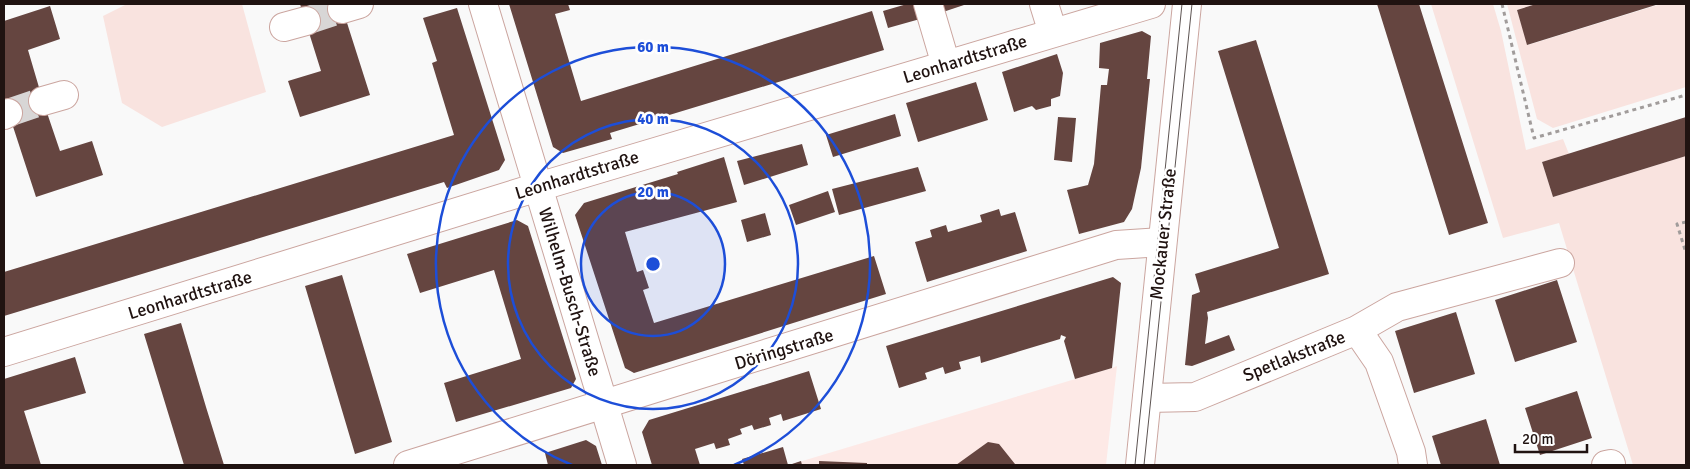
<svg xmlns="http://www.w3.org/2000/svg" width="1690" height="469" viewBox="0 0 1690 469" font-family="Signika,sans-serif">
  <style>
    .built { fill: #fde9e6 }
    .green { fill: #f9e3df }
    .building { fill: #654540 }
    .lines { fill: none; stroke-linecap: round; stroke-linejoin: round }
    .minor-tunnel { stroke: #d8d6d6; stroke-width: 28; stroke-dasharray: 28 14; stroke-linecap: butt }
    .minor-casing { stroke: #cba59f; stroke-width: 30 }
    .major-casing { stroke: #cba59f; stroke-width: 30 }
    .path { stroke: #a19c9b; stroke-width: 3; stroke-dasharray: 4 4; stroke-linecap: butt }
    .minor { stroke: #fff; stroke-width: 28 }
    .major { stroke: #fff; stroke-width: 28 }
    .tram { stroke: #5d5452; stroke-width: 1 }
    .ring { fill: none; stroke: #1d4ed8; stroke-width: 2.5 }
    .labels { text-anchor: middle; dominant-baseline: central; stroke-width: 5; stroke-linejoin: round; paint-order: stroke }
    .street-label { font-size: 18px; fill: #201311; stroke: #fff }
    .centre { fill: #1d4ed8; stroke: #fff; stroke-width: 2.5 }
    .ring-label { font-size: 15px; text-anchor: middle; font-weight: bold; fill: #1d4ed8; stroke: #fff; stroke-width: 5; stroke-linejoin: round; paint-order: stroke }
  </style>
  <rect width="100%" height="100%" fill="#f9f9f9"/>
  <path class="built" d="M1117,366L1106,465H789L1112,368Z"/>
  <path class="green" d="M127,4H242L266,92L162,127L122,103L103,16Z
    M1431,4H1493L1501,31L1526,150L1563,139L1569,154L1542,162L1553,197L1686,156V465H1633L1559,223L1503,238Z
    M1507,4H1536L1517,10L1528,45L1661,4H1686V87L1553,128L1537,119Z"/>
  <path class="building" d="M300,4H341L370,95L300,117L288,81L321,71Z
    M509,4H568L570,10L555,14L581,101L872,11L884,50L610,133L612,139L563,153L553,147Z
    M907,4H916L920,19L888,28L883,11Z
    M940,4H967L943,12Z
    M1377,4H1419L1488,223L1449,235Z
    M1536,4H1659L1527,45L1517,10Z
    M50,6L60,39L28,50L43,101L60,151L92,141L103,175L36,197L4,99V21Z
    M457,8L505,160L499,170L447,188L444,182L4,316V272L454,135L432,63L437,61L423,18Z
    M1142,31L1151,36L1147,79H1150L1141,168L1132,209L1124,222L1079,234L1067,190L1088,185L1094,164L1101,85H1107L1109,69L1099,68L1100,43Z
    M1256,40L1329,274L1207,312L1208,318L1205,344L1229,335L1235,350L1192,366L1185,365L1192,295L1200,292L1195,274L1279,248L1218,51Z
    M1057,54L1063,73L1060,96L1051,99V106L1036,110L1032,106L1014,112L1002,72Z
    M976,82L988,120L918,142L906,103Z
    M895,114L901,136L833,157L826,135Z
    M1058,117L1076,118L1072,162L1054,160Z
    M1686,117V156L1553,197L1542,162Z
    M802,144L808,165L744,185L737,161Z
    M724,157L737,202L625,232L637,272L643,270L649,288L643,290L654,323L874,256L886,294L634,373L625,368L575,215L584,203L678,174L677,172Z
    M918,167L926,191L839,215L832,189Z
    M828,191L835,212L796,225L789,205Z
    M999,209L1001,216L1015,212L1027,251L927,282L915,242L932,237L930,230L946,225L948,232L982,222L980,215Z
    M765,213L771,235L747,242L741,220Z
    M517,220L528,226L576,379L571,388L456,422L444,383L521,359L494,270L420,293L407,254Z
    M342,275L392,442L355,454L305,286Z
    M1113,277L1121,283L1112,368L1075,379L1064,341L1066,337L1061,335L1060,339L981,363L980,356L959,362L961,369L945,374L943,367L925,373L927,379L899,388L886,346Z
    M1557,280L1577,342L1515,362L1495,300Z
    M1456,312L1475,374L1414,393L1395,331Z
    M181,323L206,407L224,465H184L144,334Z
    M75,357L86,393L24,411L41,465H4V379Z
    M809,371L821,409L783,421L781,414L769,418L771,425L754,430L752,425L740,429L742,434L728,439L730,445L716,449L714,443L695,449L700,465H652L642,432L649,420Z
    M1577,391L1592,438L1540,455L1525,408Z
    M1486,419L1500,465H1441L1432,436Z
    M586,440L596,446L602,465H548L545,453Z
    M988,442L999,444L1015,464L956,465Z
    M783,447L788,465H744L742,459Z
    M801,461L802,465H789Z
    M819,461L867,463V465H819Z"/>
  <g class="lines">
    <path class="minor-tunnel" d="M306,21L342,9
      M8,113L43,101"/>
    <defs>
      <path id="minor" d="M483,4L622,465
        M928,4L946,65
        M1044,4L1053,33
        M342,9L359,4
        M284,27L306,21
        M43,101L64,95
        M4,115L8,113
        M1357,330L1397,307L1560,263
        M4,352L538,187L1151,4
        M1147,398L1195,397L1357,330L1379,362L1411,452L1413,465
        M408,465L1116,245L1162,242
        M1606,465L1611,464"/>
      <path id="major" d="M1140,465L1187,4"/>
    </defs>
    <use href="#minor" class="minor-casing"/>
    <use href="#major" class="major-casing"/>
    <path class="path" d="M1502,4L1534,138L1686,95
      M1686,222L1677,224L1686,253"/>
    <use href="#minor" class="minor"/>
    <use href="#major" class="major"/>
    <path class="tram" d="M1135,465L1182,4
      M1144,465L1192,4"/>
  </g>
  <circle cx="653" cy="264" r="72" fill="#1d4ed8" fill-opacity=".12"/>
  <g class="ring">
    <circle cx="653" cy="264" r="72"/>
    <circle cx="653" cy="264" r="145"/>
    <path d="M572 465A217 217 0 1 1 734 465"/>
  </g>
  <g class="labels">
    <g class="street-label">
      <text transform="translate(965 59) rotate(-17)">Leonhardtstraße</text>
      <text transform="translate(577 175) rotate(-17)">Leonhardtstraße</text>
      <text transform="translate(1163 234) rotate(-84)">Mockauer Straße</text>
      <text transform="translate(570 292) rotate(73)">Wilhelm-Busch-Straße</text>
      <text transform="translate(190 295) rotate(-17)">Leonhardtstraße</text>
      <text transform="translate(784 349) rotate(-17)">Döringstraße</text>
      <text transform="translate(1294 356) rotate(-22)">Spetlakstraße</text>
    </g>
  </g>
  <circle cx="653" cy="264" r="8" class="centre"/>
  <g class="ring-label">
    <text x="653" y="52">60 m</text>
    <text x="653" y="124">40 m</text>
    <text x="653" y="197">20 m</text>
  </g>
  <rect width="1690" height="469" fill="none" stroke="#201311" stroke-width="10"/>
  <path d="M1515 444v8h72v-8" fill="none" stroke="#201311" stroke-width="2.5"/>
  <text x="1522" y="444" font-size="15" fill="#201311" stroke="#ffffff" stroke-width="4" paint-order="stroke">20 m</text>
</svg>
